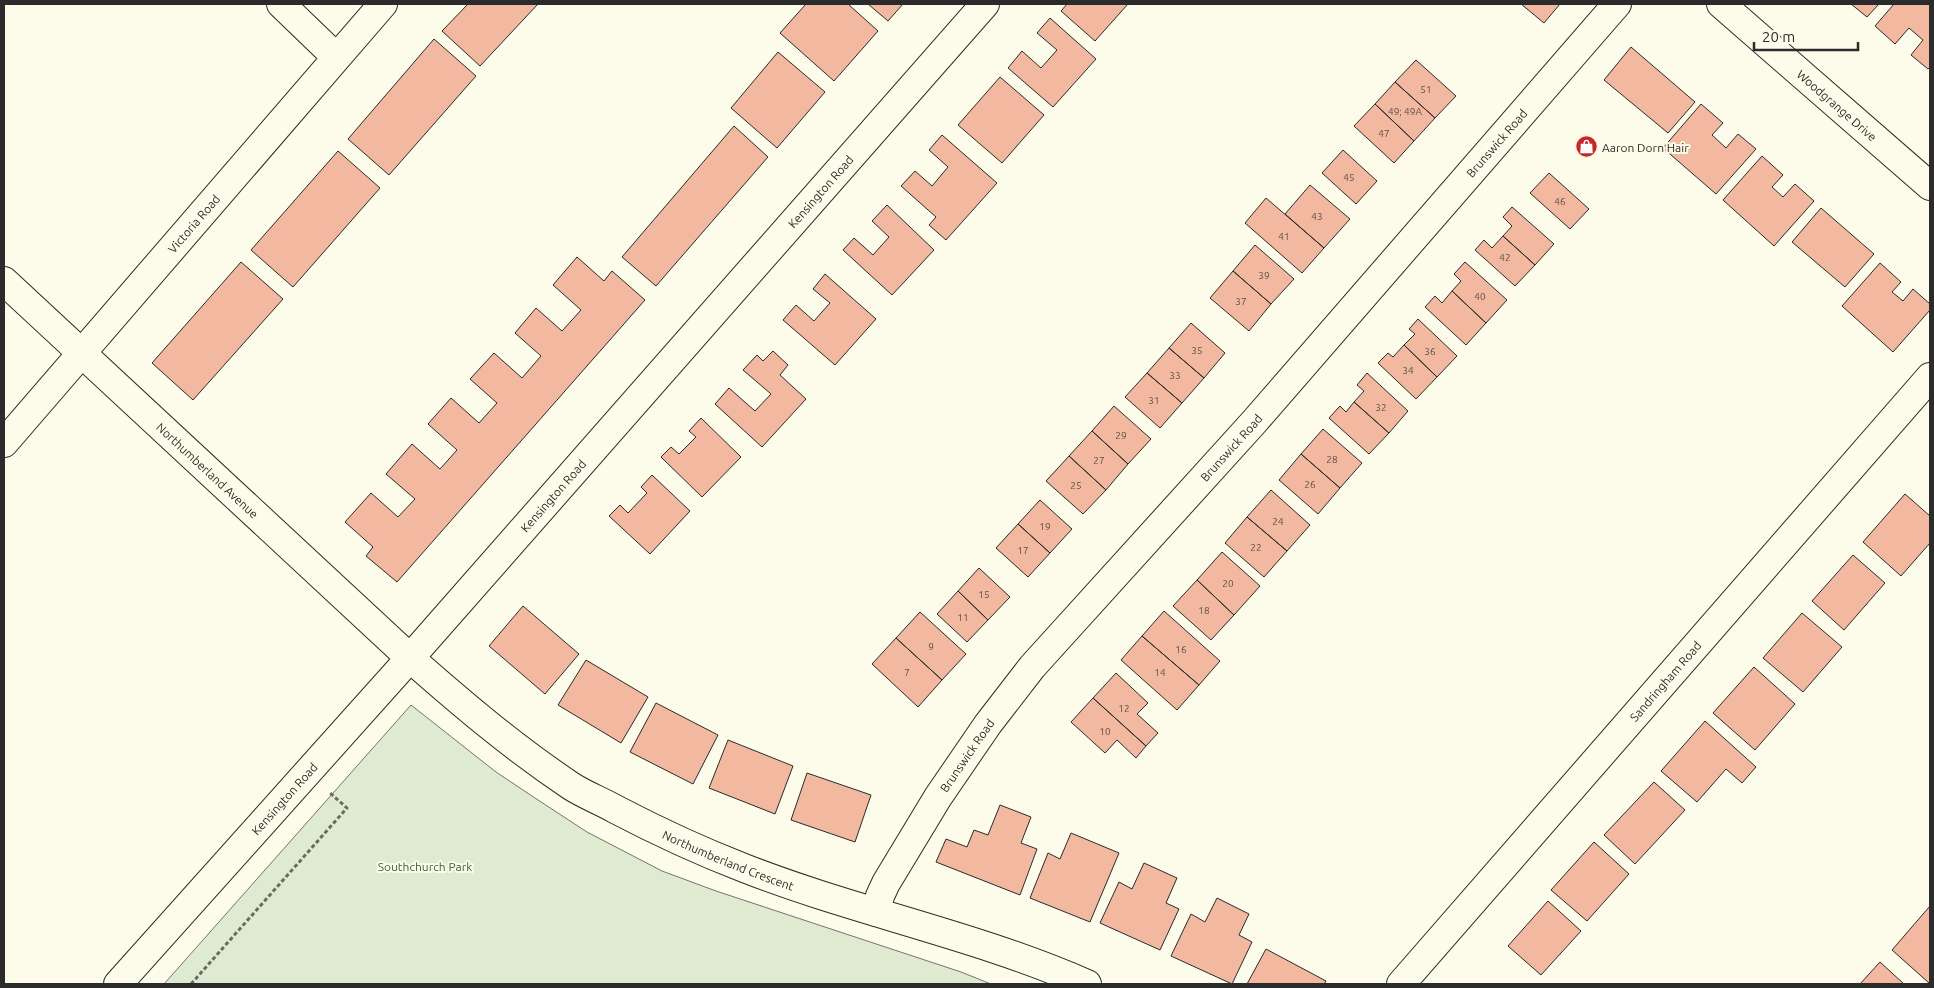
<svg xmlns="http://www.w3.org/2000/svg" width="1934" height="988" viewBox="0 0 1934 988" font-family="Ubuntu,sans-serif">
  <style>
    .green { fill: #deebd1; stroke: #74746e }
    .building { fill: #f2b8a0; stroke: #2b2b2b }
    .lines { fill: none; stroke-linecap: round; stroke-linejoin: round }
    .street-casing { stroke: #2b2b2b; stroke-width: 30 }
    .secondary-casing { stroke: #2b2b2b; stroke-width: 30 }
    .path { stroke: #6a6964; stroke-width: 3; stroke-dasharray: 4 2.5; stroke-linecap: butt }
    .street { stroke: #fdfbea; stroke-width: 28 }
    .secondary { stroke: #fdfbea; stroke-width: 28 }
    .labels { text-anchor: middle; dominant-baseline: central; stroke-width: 4; stroke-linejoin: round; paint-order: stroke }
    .number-label { font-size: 10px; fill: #5d4e48 }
    .street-label { font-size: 12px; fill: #2b2b2b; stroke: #fdfbea }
    .poi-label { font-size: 12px; fill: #2b2b2b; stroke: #fdfbea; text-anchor: start }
    .park-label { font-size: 12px; fill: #34623c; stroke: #fdfbea }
  </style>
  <rect width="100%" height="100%" fill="#fdfbea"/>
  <path class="green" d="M411,705L496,772L538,800L587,832L662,871L716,891L961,972L991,984H164Z"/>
  <path class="building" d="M468,4H538L480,66L442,31Z
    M806,4H848L878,31L834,81L780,33Z
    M868,4H903L888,21Z
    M1067,4H1128L1095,41L1061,11Z
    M1521,4H1560L1544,23Z
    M1851,4H1879L1867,17Z
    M1894,4H1930V67L1928,69L1911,55L1923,40L1909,28L1895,44L1875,26Z
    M1050,18L1096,59L1053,107L1008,68L1022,51L1041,68L1057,50L1037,33Z
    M434,39L476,76L389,175L348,139Z
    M1631,47L1695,102L1668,133L1604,80Z
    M778,52L825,92L777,148L731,108Z
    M1416,60L1456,96L1435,118L1395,82Z
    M1000,77L1044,115L1002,163L958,125Z
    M1395,82L1435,118L1414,141L1375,104Z
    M1375,104L1414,141L1394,163L1354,126Z
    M1701,104L1723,123L1712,135L1726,148L1738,134L1756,149L1716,194L1663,148Z
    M734,126L768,157L656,286L622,257Z
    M942,135L997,183L946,240L929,225L936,217L901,186L915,171L932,186L948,167L929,150Z
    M1343,150L1377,181L1356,204L1322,173Z
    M338,151L380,188L293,287L251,250Z
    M1762,156L1783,175L1772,187L1783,197L1795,184L1814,201L1774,246L1723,200Z
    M1549,173L1589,209L1570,229L1530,193Z
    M1310,185L1350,219L1324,248L1285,214Z
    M1266,198L1324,248L1302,273L1245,223Z
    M887,205L934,250L892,295L843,250L854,238L873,255L889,237L872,221Z
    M1512,207L1554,244L1535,265L1503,236L1512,226L1503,217Z
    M1821,208L1874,254L1845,287L1792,242Z
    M1503,236L1535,265L1515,286L1475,250L1484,240L1492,248Z
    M1255,245L1294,279L1271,304L1233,271Z
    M577,257L604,281L612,271L645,300L397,582L366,556L373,547L345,522L371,493L398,517L415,499L386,474L412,444L440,469L457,450L428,424L451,398L479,423L497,403L470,379L494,353L522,378L541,356L515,333L536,308L562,331L581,310L553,285Z
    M241,262L283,299L193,400L152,363Z
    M1465,262L1507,300L1486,323L1452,291L1461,281L1454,274Z
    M1880,263L1901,282L1892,292L1903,301L1913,289L1930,304V310L1893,352L1842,306Z
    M1233,271L1271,304L1249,331L1210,298Z
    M825,274L876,319L835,365L783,320L796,305L814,321L830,303L813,289Z
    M1452,291L1486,323L1466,345L1425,307L1435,296L1442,303Z
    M1418,319L1457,356L1437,377L1404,345L1415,334L1409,329Z
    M1191,323L1225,353L1204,378L1169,348Z
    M1404,345L1437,377L1416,399L1378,363L1388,353L1393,357Z
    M1169,348L1204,378L1182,403L1147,373Z
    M773,351L788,365L780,375L806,399L762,447L715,404L729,388L755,411L771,394L743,370L757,355L763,361Z
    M1147,373L1182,403L1160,428L1125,397Z
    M1367,373L1408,411L1389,433L1354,402L1364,391L1357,385Z
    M1354,402L1389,433L1369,454L1329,418L1340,406L1346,412Z
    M1114,406L1151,439L1128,464L1092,431Z
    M701,418L741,457L702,497L661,457L671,447L679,454L696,437L689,431Z
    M1323,429L1362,463L1340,488L1301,454Z
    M1092,431L1128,464L1106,490L1069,456Z
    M1301,454L1340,488L1318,514L1279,480Z
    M1069,456L1106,490L1083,514L1046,481Z
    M652,475L690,511L650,554L609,516L620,505L628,513L647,493L641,487Z
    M1271,490L1310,525L1287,551L1247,517Z
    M1905,494L1930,516V543L1901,576L1863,542Z
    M1040,500L1072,529L1050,553L1018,524Z
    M1247,517L1287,551L1264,577L1225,543Z
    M1018,524L1050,553L1028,577L996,548Z
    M1222,552L1260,586L1234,615L1197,580Z
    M1853,555L1885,583L1844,630L1812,601Z
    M979,568L1010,597L988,620L958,591Z
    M1197,580L1234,615L1211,640L1173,606Z
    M958,591L988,620L967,642L937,614Z
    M523,606L579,654L545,694L489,646Z
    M1164,611L1220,661L1199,685L1142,636Z
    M920,612L966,654L942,680L896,638Z
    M1802,613L1842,647L1803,692L1763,658Z
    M1142,636L1199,685L1177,710L1121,660Z
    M896,638L942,680L918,707L872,664Z
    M586,660L648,697L621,743L558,705Z
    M1754,667L1795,704L1755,750L1713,713Z
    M1116,673L1148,703L1137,714L1158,733L1146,746L1093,698Z
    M1093,698L1146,746L1136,758L1117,740L1105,753L1071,722Z
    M656,703L718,735L693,784L630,752Z
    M1705,721L1756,767L1742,783L1726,769L1697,802L1661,771Z
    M728,740L793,766L775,814L709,788Z
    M807,773L871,795L855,842L791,820Z
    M1654,782L1685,810L1635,864L1604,835Z
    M1000,805L1031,817L1021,843L1037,849L1020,895L936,862L946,839L967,847L974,830L988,835Z
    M1071,833L1119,853L1090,922L1030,898L1048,853L1060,859Z
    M1594,842L1629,874L1587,921L1551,890Z
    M1144,863L1177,878L1166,903L1179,909L1160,950L1100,923L1119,882L1132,889Z
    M1217,898L1249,914L1239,935L1252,942L1232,984L1171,956L1191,914L1205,922Z
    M1548,901L1581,931L1541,975L1508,946Z
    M1930,906V982L1929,983L1892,950Z
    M1266,949L1326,981L1324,984H1247Z
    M1880,962L1904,984H1860Z"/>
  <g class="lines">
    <defs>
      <g id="street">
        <path d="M281,4L336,57"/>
        <path id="s1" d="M4,281L410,658C462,704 513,747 571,786C585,795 601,801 615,809C657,831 700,851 744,868C856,912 976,935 1087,984"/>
        <path id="s2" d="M4,443L383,4"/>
        <path id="s3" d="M876,912L880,896L886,883L938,797L988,724L1032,667L1254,422L1617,4"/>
        <path id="s4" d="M118,984L410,658L985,4"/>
        <path id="s5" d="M1401,984L1930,377"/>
      </g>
      <g id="secondary">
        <path id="s6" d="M1721,4L1930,186"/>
      </g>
    </defs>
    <use href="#street" class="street-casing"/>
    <use href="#secondary" class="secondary-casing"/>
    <path class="path" d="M191,984L347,808L330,793"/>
    <use href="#street" class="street"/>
    <use href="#secondary" class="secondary"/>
  </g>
  <defs>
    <symbol id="shop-disc" viewBox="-11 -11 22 22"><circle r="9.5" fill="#c62828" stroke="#fdfbea"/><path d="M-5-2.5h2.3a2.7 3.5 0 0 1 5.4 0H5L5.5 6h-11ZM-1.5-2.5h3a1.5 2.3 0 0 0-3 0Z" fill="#fff"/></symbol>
  </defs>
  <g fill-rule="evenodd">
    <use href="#shop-disc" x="1574" y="134" width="25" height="25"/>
  </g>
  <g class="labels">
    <g class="number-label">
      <text x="1426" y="89">51</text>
      <text x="1405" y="111">49; 49A</text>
      <text x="1384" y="133">47</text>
      <text x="1349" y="177">45</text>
      <text x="1560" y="201">46</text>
      <text x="1317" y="216">43</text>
      <text x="1284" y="236">41</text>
      <text x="1505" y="257">42</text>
      <text x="1264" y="275">39</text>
      <text x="1480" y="296">40</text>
      <text x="1241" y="301">37</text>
      <text x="1197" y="350">35</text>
      <text x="1430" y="351">36</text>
      <text x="1408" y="370">34</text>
      <text x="1175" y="375">33</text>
      <text x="1154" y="400">31</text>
      <text x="1381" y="407">32</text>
      <text x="1121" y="435">29</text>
      <text x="1332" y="459">28</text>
      <text x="1099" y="460">27</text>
      <text x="1310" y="484">26</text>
      <text x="1076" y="485">25</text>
      <text x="1278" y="521">24</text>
      <text x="1045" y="526">19</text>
      <text x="1256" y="547">22</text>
      <text x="1023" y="550">17</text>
      <text x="1228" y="583">20</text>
      <text x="984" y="594">15</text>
      <text x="1204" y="610">18</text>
      <text x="963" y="617">11</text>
      <text x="931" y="646">9</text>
      <text x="1181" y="649">16</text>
      <text x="907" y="672">7</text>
      <text x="1160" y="672">14</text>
      <text x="1124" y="708">12</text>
      <text x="1105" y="731">10</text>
    </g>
    <g class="street-label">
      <text stroke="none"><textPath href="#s6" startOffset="154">Woodgrange Drive</textPath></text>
      <text stroke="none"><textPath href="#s3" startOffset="992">Brunswick Road</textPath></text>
      <text stroke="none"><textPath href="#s4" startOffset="1059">Kensington Road</textPath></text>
      <text stroke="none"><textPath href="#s2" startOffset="290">Victoria Road</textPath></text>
      <text stroke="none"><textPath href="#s3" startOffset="588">Brunswick Road</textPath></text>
      <text stroke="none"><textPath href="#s1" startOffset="278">Northumberland Avenue</textPath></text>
      <text stroke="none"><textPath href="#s4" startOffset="654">Kensington Road</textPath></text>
      <text stroke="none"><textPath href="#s5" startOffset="402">Sandringham Road</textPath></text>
      <text stroke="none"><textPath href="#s3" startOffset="182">Brunswick Road</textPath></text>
      <text stroke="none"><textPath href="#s4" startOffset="249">Kensington Road</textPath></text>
      <text stroke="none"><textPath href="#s1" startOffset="934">Northumberland Crescent</textPath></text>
    </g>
    <g class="poi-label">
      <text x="1602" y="147">Aaron Dorn Hair</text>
    </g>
    <g class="park-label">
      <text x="425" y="866">Southchurch Park</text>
    </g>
  </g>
  <rect width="1934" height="988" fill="none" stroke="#2b2b2b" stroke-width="10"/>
  <path d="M1754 42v8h104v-8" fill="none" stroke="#2b2b2b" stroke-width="2.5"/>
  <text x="1762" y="42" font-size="15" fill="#2b2b2b" stroke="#fdfbea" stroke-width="4" paint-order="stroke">20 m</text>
</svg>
